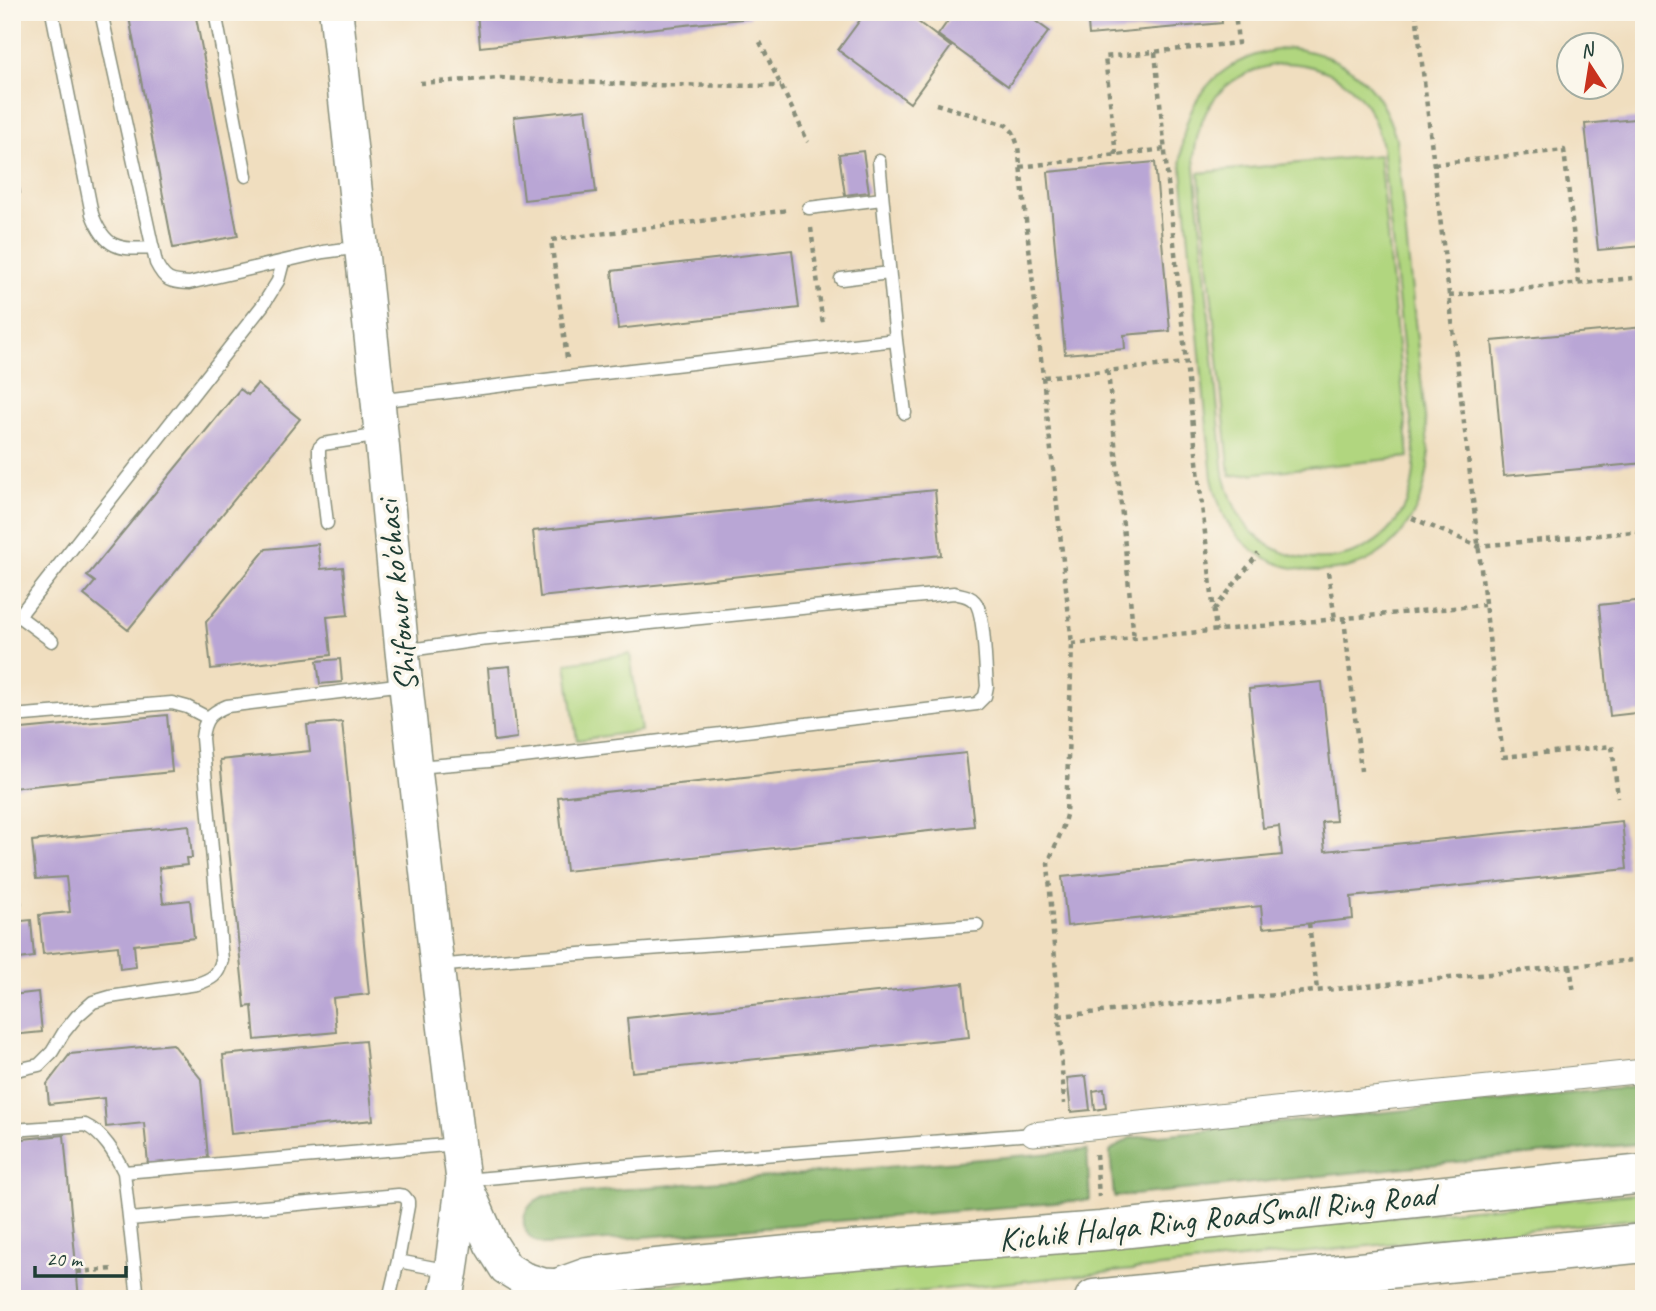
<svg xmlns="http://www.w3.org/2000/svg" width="1656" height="1311" viewBox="0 0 1656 1311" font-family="Caveat,sans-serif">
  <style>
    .green { fill: #b1d67f; stroke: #688a5a; stroke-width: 2; fill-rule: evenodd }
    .forest { fill: #8cb76e; stroke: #567a51; stroke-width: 2 }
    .building { fill: #b9a6d5 }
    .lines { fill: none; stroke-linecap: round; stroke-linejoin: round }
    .lane-casing { stroke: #888e7a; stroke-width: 15 }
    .street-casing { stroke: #888e7a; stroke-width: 25 }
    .secondary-casing { stroke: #888e7a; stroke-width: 36 }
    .highway-casing { stroke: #888e7a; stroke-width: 41 }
    .path { stroke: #888e7a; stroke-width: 4.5; stroke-dasharray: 5 5; stroke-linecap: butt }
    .lane { stroke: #fff; stroke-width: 12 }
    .street { stroke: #fff; stroke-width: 23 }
    .secondary { stroke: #fff; stroke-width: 33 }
    .highway { stroke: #fff; stroke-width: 38 }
    .labels { text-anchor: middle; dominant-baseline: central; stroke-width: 7; stroke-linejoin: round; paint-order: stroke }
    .street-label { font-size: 33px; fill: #1f3d34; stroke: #fbf7ec }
  </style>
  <rect width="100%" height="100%" fill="#fbf7ec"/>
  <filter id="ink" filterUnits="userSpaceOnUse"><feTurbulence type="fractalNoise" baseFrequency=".0143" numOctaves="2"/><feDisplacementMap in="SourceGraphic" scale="14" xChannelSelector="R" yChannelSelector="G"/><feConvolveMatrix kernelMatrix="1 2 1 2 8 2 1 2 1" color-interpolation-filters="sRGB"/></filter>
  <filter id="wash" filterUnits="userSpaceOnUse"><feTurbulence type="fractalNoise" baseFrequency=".00686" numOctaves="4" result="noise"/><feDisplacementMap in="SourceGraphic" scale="28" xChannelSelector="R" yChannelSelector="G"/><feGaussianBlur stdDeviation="1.57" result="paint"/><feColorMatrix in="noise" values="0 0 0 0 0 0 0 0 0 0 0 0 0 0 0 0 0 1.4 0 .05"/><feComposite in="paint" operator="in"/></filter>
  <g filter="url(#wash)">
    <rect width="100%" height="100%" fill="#f0debf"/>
    <path class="green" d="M1291,48C1348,56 1380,84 1396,139L1429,455C1425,526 1378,579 1304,570C1274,566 1249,552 1231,528C1221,513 1216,495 1212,478L1181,159C1183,92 1226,54 1291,48ZM1285,63C1338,65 1372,95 1382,147L1415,457C1414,473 1413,489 1406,504C1380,564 1298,578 1252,532C1236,516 1230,496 1224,475L1194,157C1200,100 1228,71 1285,63Z
      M1379,155L1409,457L1230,476L1199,173Z
      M630,654L641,731L577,740L566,663Z
      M1644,1193V1218L847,1299H584L617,1289Z"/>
    <path class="forest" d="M1644,1086V1143L1114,1197L1110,1151L1130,1138Z
      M1087,1150L1090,1200L546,1245C516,1238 517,1206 545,1196Z"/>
    <g id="blocks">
      <path class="building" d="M128,12H195L238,236L173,248Z
        M477,12H750V18L480,47Z
        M866,12H905L951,47L910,103L838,50Z
        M954,12H1023L1049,31L1008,86L938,35Z
        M1087,12H1221L1222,23L1089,35Z
        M586,109L596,192L524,200L514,117Z
        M1644,118V246L1598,250L1585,124Z
        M863,151L869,192L845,195L839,154Z
        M12,162H14L20,193L12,195Z
        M1155,162L1170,331L1124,335L1125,349L1065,354L1048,172Z
        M792,250L799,308L618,329L612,271Z
        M1644,327V463L1504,476L1492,341Z
        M257,384L300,419L128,630L84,595L95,582L87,576L240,389L248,395Z
        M935,490L941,555L540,597L533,531Z
        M318,544L321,569L343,567L348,615L327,617L331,655L211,669L206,622L266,549Z
        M1644,600V712L1610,716L1599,605Z
        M340,659L342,682L320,684L317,661Z
        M510,666L517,738L494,741L488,668Z
        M1322,682L1336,821L1322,822L1325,851L1622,821L1627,869L1351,897L1353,919L1263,928L1261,906L1067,926L1062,877L1282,855L1279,826L1263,828L1249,689Z
        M167,715L172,772L12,788V730Z
        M342,722L369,994L333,998L336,1032L255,1040L252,1006L245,1007L220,760L310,751L307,725Z
        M966,753L974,826L566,871L558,797Z
        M189,825L192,858H186L187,865L159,868L163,903L190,900L194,938L134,945L136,967L120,969L118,946L43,954L39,915L70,912L66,877L36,879L32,841Z
        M31,920L34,957L12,960V922Z
        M963,983L969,1037L632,1072L627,1018Z
        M38,992L42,1032L12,1035V995Z
        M365,1041L373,1120L231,1134L223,1055Z
        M173,1044L201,1079L208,1158L148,1164L144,1123L106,1127L104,1098L49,1104L47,1084L70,1054Z
        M1086,1076L1090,1110L1071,1112L1067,1078Z
        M1104,1089L1106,1108L1095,1110L1093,1091Z
        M64,1135L79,1299H12V1140Z"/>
    </g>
  </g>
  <g filter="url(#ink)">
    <use href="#blocks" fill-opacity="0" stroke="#888e7a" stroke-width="2"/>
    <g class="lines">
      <defs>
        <path id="lane" d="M52,12L92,214C105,249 119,250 153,248
          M101,12L156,263C165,281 170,282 189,283L323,252L361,247
          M215,12L246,176
          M879,161L896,340L905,413
          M809,208L882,199
          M841,279L889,273
          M378,401L569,377L896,340
          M327,523L319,456V448L323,444L381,435
          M13,612L52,641
          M19,616L263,305L278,281L283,262
          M403,651L479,640L954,593C962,595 969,595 975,602C985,613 985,668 987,686L985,696L977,704L489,761L417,767
          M12,716L172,703L187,707L208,718
          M12,903H15
          M437,966L511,959L977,925
          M12,1071L39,1065L52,1052L64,1032L77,1016L93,1002L110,997L197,984C212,979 218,976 222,960L202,738C204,719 210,713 227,706L404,684
          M12,1130L85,1125C103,1133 115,1154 124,1172L138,1299
          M124,1172L458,1144
          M465,1180L597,1168L1033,1134
          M130,1219L398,1195L404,1196L408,1201V1206L398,1261L389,1299
          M398,1261L450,1271"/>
        <path id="street" d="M1033,1134L1644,1071"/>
        <path id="secondary" d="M336,12L378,401L402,651L437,966L463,1180L451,1271L445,1299
          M464,1182L491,1244L506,1268L524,1279L543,1285L563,1286"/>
        <path id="highway" d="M538,1299L563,1286L588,1277L646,1269L789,1255L1101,1231L1644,1174
          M1094,1299L1644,1243"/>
      </defs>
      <use href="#lane" class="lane-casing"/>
      <use href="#street" class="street-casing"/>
      <use href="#secondary" class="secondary-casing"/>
      <use href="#highway" class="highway-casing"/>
      <path class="path" d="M1416,12L1503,757L1612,746L1618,797
        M760,42L808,142
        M1155,52L1186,363L1216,631
        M420,83L500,78L637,85L781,86
        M936,104L1006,125L1013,132L1018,146L1072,644L1066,815L1062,830L1048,863L1059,1016L1064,1104
        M1116,155L1105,57L1238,43L1235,12
        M1434,164L1564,150L1579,283
        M1020,167L1165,149
        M811,228L823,326
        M1449,296L1644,277
        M567,358L551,240L789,210
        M1108,371L1134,639
        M1044,377L1186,363
        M1412,518L1478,546L1644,531
        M1328,572L1335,619
        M1214,610L1258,554
        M1344,618L1361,771
        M1072,644L1484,605
        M1309,923L1317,990
        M1570,965L1574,994
        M1059,1016L1644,959
        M1096,1154L1099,1197
        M77,1272L114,1269"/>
      <use href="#lane" class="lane"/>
      <use href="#street" class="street"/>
      <use href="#secondary" class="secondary"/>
      <use href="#highway" class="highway"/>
    </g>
  </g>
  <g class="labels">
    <g class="street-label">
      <text transform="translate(397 596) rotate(-96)">Shifonur ko'chasi</text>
      <text transform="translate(1217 1217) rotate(-6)">Kichik Halqa Ring RoadSmall Ring Road</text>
    </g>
  </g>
  <rect width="1656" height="1311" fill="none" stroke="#fbf7ec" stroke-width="42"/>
  <g transform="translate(1590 66) rotate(348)"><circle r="33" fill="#fbf7ec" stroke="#a3ada2" stroke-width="2"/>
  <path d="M0-5L12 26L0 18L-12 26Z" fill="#c8321e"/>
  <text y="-10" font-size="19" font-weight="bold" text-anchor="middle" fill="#1f3d34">N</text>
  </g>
  <path d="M35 1266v10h91v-10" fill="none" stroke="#1f3d34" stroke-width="3.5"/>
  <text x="46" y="1266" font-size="21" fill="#1f3d34" stroke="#fbf7ec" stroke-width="5" paint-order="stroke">20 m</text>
</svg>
